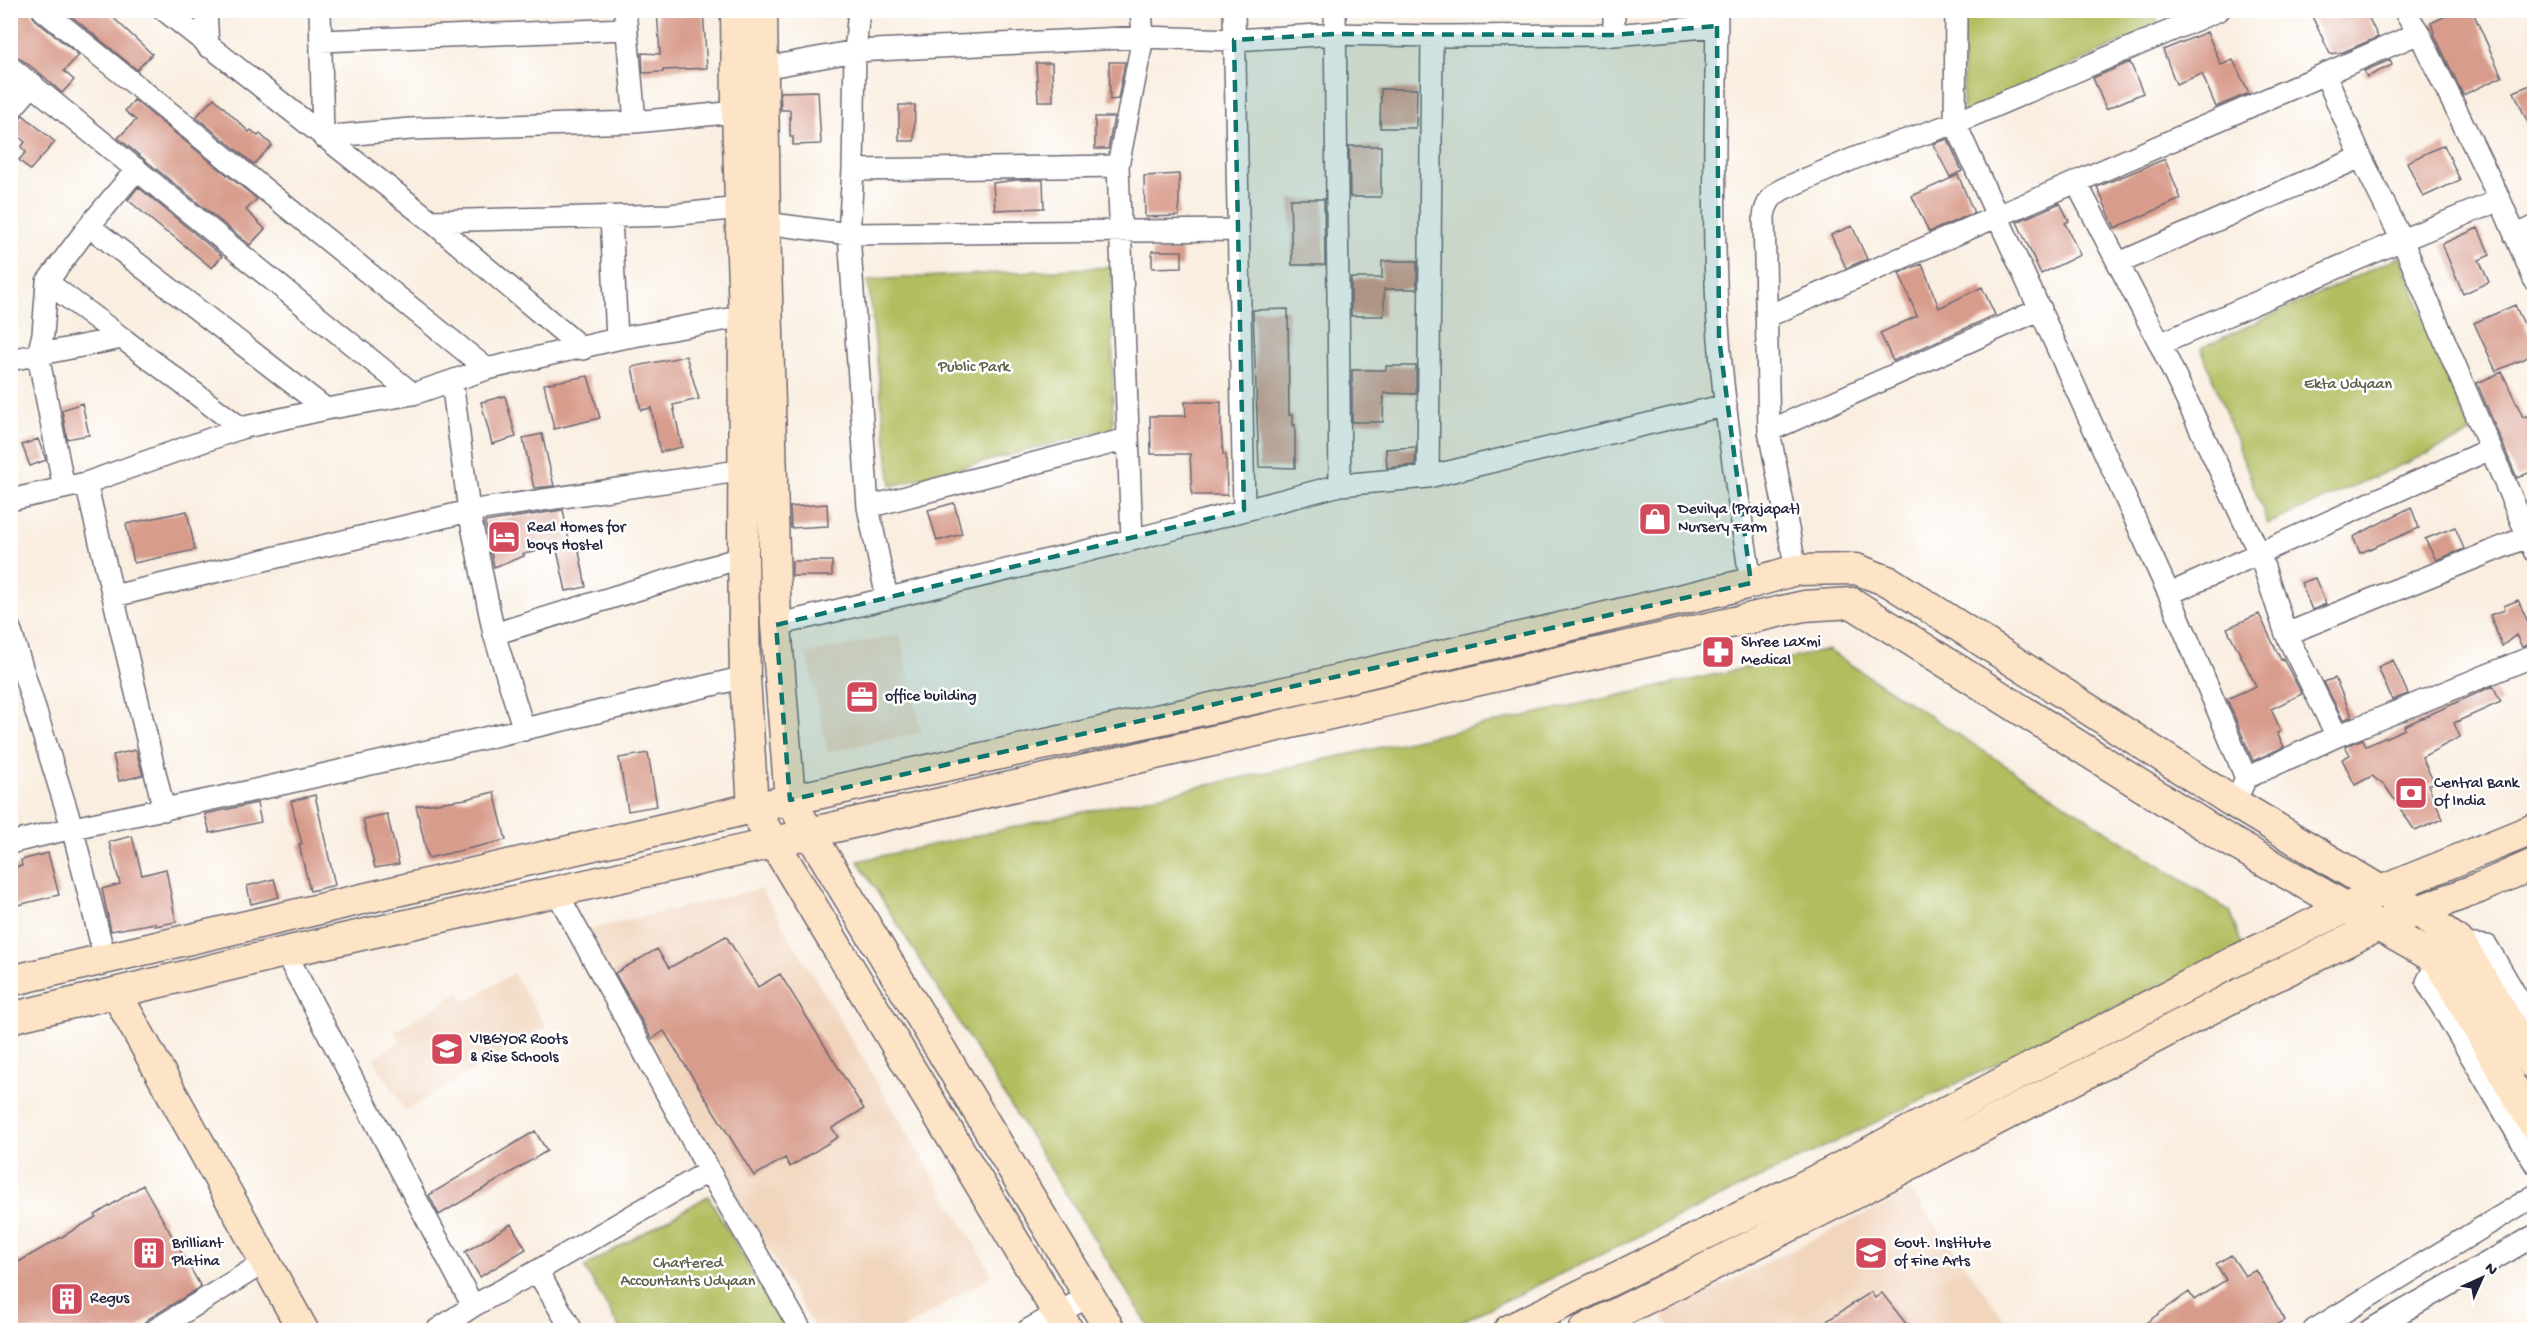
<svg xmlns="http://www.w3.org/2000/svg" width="2545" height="1341" viewBox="0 0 2545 1341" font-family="'Gochi Hand',sans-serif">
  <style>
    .built { fill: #f1d5bd }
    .green { fill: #b2bd5f; stroke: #6a704d; stroke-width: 1.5 }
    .building { fill: #d89c8c }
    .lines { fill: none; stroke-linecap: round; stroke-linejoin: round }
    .street-casing { stroke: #6d6975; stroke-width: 24 }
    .secondary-casing { stroke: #6d6975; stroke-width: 33 }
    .street { stroke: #fff; stroke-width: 21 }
    .secondary { stroke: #fee4c6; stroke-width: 30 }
    .marked { fill: #0f766e; fill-opacity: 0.2; stroke: #0f766e; stroke-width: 4.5; stroke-dasharray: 12 8; stroke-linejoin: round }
    .labels { text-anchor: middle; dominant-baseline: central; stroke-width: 5; stroke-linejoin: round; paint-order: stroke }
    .park-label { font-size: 16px; fill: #5c6049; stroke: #fff }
    .poi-label { font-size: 16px; fill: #22223b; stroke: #fff; text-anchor: start }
  </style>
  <rect width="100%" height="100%" fill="#fff"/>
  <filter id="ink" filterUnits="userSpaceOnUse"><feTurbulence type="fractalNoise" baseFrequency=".0167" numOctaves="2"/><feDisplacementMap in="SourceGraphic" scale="12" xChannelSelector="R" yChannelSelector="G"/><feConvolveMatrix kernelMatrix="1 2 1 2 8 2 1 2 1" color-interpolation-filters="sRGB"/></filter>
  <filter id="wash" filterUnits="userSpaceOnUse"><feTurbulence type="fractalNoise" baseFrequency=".008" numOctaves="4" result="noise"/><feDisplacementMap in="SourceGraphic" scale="24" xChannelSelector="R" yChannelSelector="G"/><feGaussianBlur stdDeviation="1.35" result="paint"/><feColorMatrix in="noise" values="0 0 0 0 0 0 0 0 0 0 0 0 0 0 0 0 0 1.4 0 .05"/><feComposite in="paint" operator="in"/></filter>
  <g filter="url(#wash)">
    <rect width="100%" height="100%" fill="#f9eee0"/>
    <path class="built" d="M900,634L921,732L828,752L807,654Z
      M761,889L993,1275L901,1330H816L577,932Z
      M513,973L546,1027L405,1111L373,1058L400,1041L395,1031L459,992L466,1002Z
      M1911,1191L2012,1330H1672L1661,1315Z"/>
    <path class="green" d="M1963,11H2153L2159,25L1963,115Z
      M2400,256L2471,434L2268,524L2201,348Z
      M1112,267L1113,428L891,486L868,280Z
      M1828,650L2230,911L2242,946L1444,1330H1151L858,861Z
      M708,1196L786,1330H621L584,1267Z"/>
    <g id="blocks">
      <path class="building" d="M10,10H31L35,20L79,55L64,71L74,80L62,93L41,74L18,57L10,54Z
        M64,10H105L152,54L137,70Z
        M657,10H703L707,68L663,70V72L643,73L642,53L660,54Z
        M2325,10H2365L2378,37L2343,52L2330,54L2312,16Z
        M2458,10H2472L2502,77L2463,95L2435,36L2431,23Z
        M2207,32L2221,65L2233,60L2249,93L2216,107L2202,74L2176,84L2163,50Z
        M2390,60L2392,65L2367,77L2364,71Z
        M1109,62H1125L1118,99L1110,100Z
        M2130,62L2143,93L2106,109L2093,78Z
        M1036,63H1052L1053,101H1038Z
        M2535,83V139L2514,92Z
        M1381,89H1417L1416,128H1380Z
        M818,91L821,144L793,145V137H790V110H781L780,92Z
        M214,98L249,132L251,130L258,136L260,134L272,145L254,164L196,117Z
        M134,100L257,199L246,210L265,229L250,245L118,138L136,120L125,111Z
        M899,105H915L914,141H899Z
        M23,115L55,142L30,170L19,160L26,152L21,147L25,142L10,129V123H15Z
        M1095,117H1114L1108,149H1095Z
        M1948,139L1962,171L1950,177L1933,144Z
        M2444,145L2460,180L2423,197L2407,162Z
        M1349,146H1381V197H1350Z
        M2165,159L2181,199L2115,228L2097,187Z
        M1179,174V216L1145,217L1144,176Z
        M1958,175L1974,213L1929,232L1912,196Z
        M1016,180H1043L1044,208L995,210L993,183Z
        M138,187L222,256L212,268L168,232L167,233L128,200Z
        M1290,199H1324L1325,265H1292Z
        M2060,203L2069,221L2065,223L2080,255L2041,274L2017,222Z
        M1852,226L1867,259L1846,268L1831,235Z
        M2478,228L2490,255L2479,260L2489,282L2463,294L2442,244Z
        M1152,251H1182V267L1152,268Z
        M1382,261H1417V289H1384V316H1351V278H1382Z
        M1922,264L1939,308L1982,287L1995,315L1893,361L1880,333L1917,316L1899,273Z
        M2515,305L2535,348V354L2496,371L2474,323Z
        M1288,309L1289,415H1293V425H1295V468L1259,467L1253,310Z
        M686,356L699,399L673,405L682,447L660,452L651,408L641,410L632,367Z
        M1386,366H1416V394L1384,393L1383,422H1352V370H1386Z
        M2502,372L2523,417L2527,416L2535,433V470L2517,478L2477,383Z
        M588,376L600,418L554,429L544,384Z
        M505,396L516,437L492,444L481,402Z
        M1185,402H1221V428L1223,454L1226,455L1227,495H1192L1190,454H1151L1150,416H1186Z
        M82,403L89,435L67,439L62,410Z
        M542,434L554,486L534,488L523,438Z
        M38,439L46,460L30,466L22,445Z
        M1416,447L1415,465L1387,468L1386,449Z
        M954,503L962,534L937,541L928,510Z
        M827,504L828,526L791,528L790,507Z
        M2411,507L2419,528L2360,553L2353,537Z
        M563,510L570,545L523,554L524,556L494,567L485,522Z
        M187,511L195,550L134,563L126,524Z
        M2455,527L2464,549L2436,560L2425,539Z
        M578,546L586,587L566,591L557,550Z
        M792,561H832V576H792Z
        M2315,578L2326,604L2312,610L2301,583Z
        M2518,600L2535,638V643L2522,647L2516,635L2502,646L2490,615L2505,610L2504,606Z
        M2259,614L2281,660L2283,659L2302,694L2271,709L2281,731L2277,733L2284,747L2253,761L2227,699L2256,686L2227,628Z
        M2393,660L2408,694L2392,700L2378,667Z
        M2335,678L2352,716L2343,720L2324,682Z
        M2493,686L2501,702L2454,723L2460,737L2422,757L2434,783L2428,785L2443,819L2415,831L2386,787L2372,776L2355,785L2342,759L2350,755L2345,746L2363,739L2366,746L2405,729L2404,726Z
        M136,750L143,775L119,781L113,755Z
        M648,753L657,806L628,811L619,758Z
        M494,792L506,840L428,858L416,806L466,799Z
        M315,795L335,885L310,891L299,844H302L291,801Z
        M257,803L261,822L210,833L205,814Z
        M387,814L399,864L375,868L363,819Z
        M132,836L142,875L166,869L176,922L155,926V923L111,931L102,889L120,884L109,842Z
        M48,853L59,895L10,907V867L22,866L21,860Z
        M274,879L279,897L251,904L247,886Z
        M726,936L758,987L780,974L864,1109L832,1128L838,1137L790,1167L785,1158L754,1176L664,1031L652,1039L615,973L657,949L669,968Z
        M535,1131L547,1151L439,1215L429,1195Z
        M143,1185L201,1287L148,1319L136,1330H10V1267L96,1217L95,1215Z
        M511,1224L526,1249L480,1277L465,1252Z
        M2231,1255L2245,1276L2256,1270L2285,1320L2266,1330H2136L2189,1292L2194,1300L2226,1280L2216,1264Z
        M1871,1292L1875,1298L1882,1293L1911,1330H1813Z"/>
    </g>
  </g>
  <g filter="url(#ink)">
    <use href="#blocks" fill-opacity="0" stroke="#6d6975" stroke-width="1.5"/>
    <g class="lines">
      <defs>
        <path id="street" d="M43,10L487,369
          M164,10L431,221L583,349
          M206,10L208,47
          M320,10L323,137L410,129L635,122L737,112
          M625,10L635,122
          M859,10L855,51L853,170L849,234L868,507L887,598
          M1234,10L1244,510
          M1335,10L1340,485
          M1614,10V35
          M1717,10C1716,120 1711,230 1719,339C1725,420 1739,502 1751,583
          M1956,10L1955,123L2169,594L2246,778
          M2404,10L2419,33L2500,200L2534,279
          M321,41L626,29
          M10,67L413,394
          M764,68L855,51L1143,37L1234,40L1335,34L1432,36L1614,35L1717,26
          M2326,76L2361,157L2402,240L2534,551
          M10,111L33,84
          M853,170L1118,166
          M2077,184L2160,344L2260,555L2286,634L2337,736
          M611,217L617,339
          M431,221L670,215L741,208
          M765,223L849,234L1238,230
          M89,226L326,409
          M2515,236L2534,227
          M2119,263L2361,157
          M47,282L122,338
          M1768,316L2419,33
          M2160,344L2402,240L2500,200
          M10,360L122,338L241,428
          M452,381L469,511L494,634L524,730
          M1769,431L2041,309
          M1428,477L1432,36
          M86,483L164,810
          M64,488L38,355L43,334L47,282L89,226L137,169
          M10,500L86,483L241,428L326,409L413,394L487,369L617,339L756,314
          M868,507L1127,439
          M1132,540L1118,166L1143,37L1141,10
          M1796,570L1769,431L1764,216C1766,203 1772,195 1783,189L1855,158L1955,123L2219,10
          M2169,594L2490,449
          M114,596L469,511L745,470
          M776,625L1132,540L1340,485L1428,477L1726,405
          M10,629L72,827L105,959
          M494,634L743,557
          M2286,634L2527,537
          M2241,789L2246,778L2337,736L2534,656
          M10,843C88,823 167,809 246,792C412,755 579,717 745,677
          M556,891L709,1171L801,1330
          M285,952L473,1306
          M2534,1026L2487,946L2461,944L2438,960L2427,982L2534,1162
          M537,1271L572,1330
          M155,1330L265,1262
          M437,1330L473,1306L537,1271L709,1171
          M1028,1330L1089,1296
          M2314,1330L2534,1196
          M2370,1330L2534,1236"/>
        <path id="secondary" d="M736,10L737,112L744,315L743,557L745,677L753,808L1068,1330
          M762,10L765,223L776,625L790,800L1110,1330
          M10,981L753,808L1308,687L1751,583L1796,570L1856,569L1890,582L2233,802L2381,891L2417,910L2461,944L2534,1065
          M116,993L303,1330
          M10,1018L285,952L774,843L809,833L1804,606L1852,603L2223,837L2438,960L2534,1125
          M1509,1330L1812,1182L2229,964L2381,891L2534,829
          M1584,1330L1826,1208L2243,992L2378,926L2479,888L2534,864"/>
      </defs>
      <use href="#street" class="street-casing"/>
      <use href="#secondary" class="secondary-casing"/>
      <use href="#street" class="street"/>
      <use href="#secondary" class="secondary"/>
    </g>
  </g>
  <path class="marked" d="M1717,26L1719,338L1751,583L790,800L776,625L1244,510L1234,40L1335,34L1614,35Z"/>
  <defs>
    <symbol id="shop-square" viewBox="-11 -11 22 22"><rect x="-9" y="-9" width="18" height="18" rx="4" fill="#d1495b" stroke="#fff"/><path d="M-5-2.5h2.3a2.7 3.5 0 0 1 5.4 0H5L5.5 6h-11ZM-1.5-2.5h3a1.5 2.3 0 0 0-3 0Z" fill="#fff"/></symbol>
    <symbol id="hotel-square" viewBox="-11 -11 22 22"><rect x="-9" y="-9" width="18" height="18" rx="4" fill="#d1495b" stroke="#fff"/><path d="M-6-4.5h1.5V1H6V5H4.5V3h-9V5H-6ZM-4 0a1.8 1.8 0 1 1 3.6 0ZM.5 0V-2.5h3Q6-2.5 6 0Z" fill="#fff"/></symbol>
    <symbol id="pharmacy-square" viewBox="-11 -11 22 22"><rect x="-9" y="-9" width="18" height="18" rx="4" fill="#d1495b" stroke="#fff"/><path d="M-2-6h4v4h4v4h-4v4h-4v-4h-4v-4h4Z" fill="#fff"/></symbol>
    <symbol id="office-square" viewBox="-11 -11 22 22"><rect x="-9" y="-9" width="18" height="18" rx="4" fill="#d1495b" stroke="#fff"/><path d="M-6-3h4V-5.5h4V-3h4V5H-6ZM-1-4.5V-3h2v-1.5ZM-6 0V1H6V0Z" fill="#fff"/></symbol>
    <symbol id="bank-square" viewBox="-11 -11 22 22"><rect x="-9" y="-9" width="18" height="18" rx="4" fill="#d1495b" stroke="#fff"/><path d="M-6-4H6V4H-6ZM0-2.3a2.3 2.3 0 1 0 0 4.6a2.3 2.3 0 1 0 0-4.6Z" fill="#fff"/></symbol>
    <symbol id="school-square" viewBox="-11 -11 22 22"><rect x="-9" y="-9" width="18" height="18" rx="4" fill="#d1495b" stroke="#fff"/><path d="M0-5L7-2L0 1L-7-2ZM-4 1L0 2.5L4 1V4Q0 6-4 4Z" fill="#fff"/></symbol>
    <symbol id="building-square" viewBox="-11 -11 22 22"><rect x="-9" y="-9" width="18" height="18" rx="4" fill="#d1495b" stroke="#fff"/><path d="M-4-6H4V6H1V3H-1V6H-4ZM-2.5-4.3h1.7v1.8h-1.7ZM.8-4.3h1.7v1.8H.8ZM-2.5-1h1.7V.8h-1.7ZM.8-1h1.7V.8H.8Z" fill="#fff"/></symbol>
    <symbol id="university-square" viewBox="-11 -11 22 22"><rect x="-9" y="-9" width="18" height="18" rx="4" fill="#d1495b" stroke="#fff"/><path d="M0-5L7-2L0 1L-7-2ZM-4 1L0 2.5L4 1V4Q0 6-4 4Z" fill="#fff"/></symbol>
  </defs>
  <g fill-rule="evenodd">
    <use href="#shop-square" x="1636" y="500" width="38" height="38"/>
    <use href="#hotel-square" x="485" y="518" width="38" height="38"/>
    <use href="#pharmacy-square" x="1699" y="633" width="38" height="38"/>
    <use href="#office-square" x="843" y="678" width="38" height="38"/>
    <use href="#bank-square" x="2392" y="774" width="38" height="38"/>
    <use href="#school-square" x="428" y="1030" width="38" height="38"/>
    <use href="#building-square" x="130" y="1234" width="38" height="38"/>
    <use href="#university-square" x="1852" y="1234" width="38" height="38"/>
    <use href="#building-square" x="48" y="1280" width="38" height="38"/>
  </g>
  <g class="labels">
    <g class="park-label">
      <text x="974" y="368">Public Park</text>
      <text x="2348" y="385">Ekta Udyaan</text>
      <text x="688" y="1264">Chartered<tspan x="688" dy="18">Accountants Udyaan</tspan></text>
    </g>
    <g class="poi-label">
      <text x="1678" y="510">Devilya (Prajapat)<tspan x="1678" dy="18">Nursery Farm</tspan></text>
      <text x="527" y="528">Real Homes for<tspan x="527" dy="18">boys Hostel</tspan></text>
      <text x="1741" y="643">Shree Laxmi<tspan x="1741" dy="18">Medical</tspan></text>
      <text x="885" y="697">office building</text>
      <text x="2434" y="784">Central Bank<tspan x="2434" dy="18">Of India</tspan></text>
      <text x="470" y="1040">VIBGYOR Roots<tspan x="470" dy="18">&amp; Rise Schools</tspan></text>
      <text x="172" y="1244">Brilliant<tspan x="172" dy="18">Platina</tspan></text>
      <text x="1894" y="1244">Govt. Institute<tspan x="1894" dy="18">of Fine Arts</tspan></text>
      <text x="90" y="1299">Regus</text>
    </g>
  </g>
  <rect width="2545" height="1341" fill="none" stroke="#fff" stroke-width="36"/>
  <g transform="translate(2482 1278) rotate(45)" stroke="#ffffff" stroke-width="4.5" paint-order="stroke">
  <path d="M0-4.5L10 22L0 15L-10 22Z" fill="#22223b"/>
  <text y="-9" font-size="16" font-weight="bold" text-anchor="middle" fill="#22223b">N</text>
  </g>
</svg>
